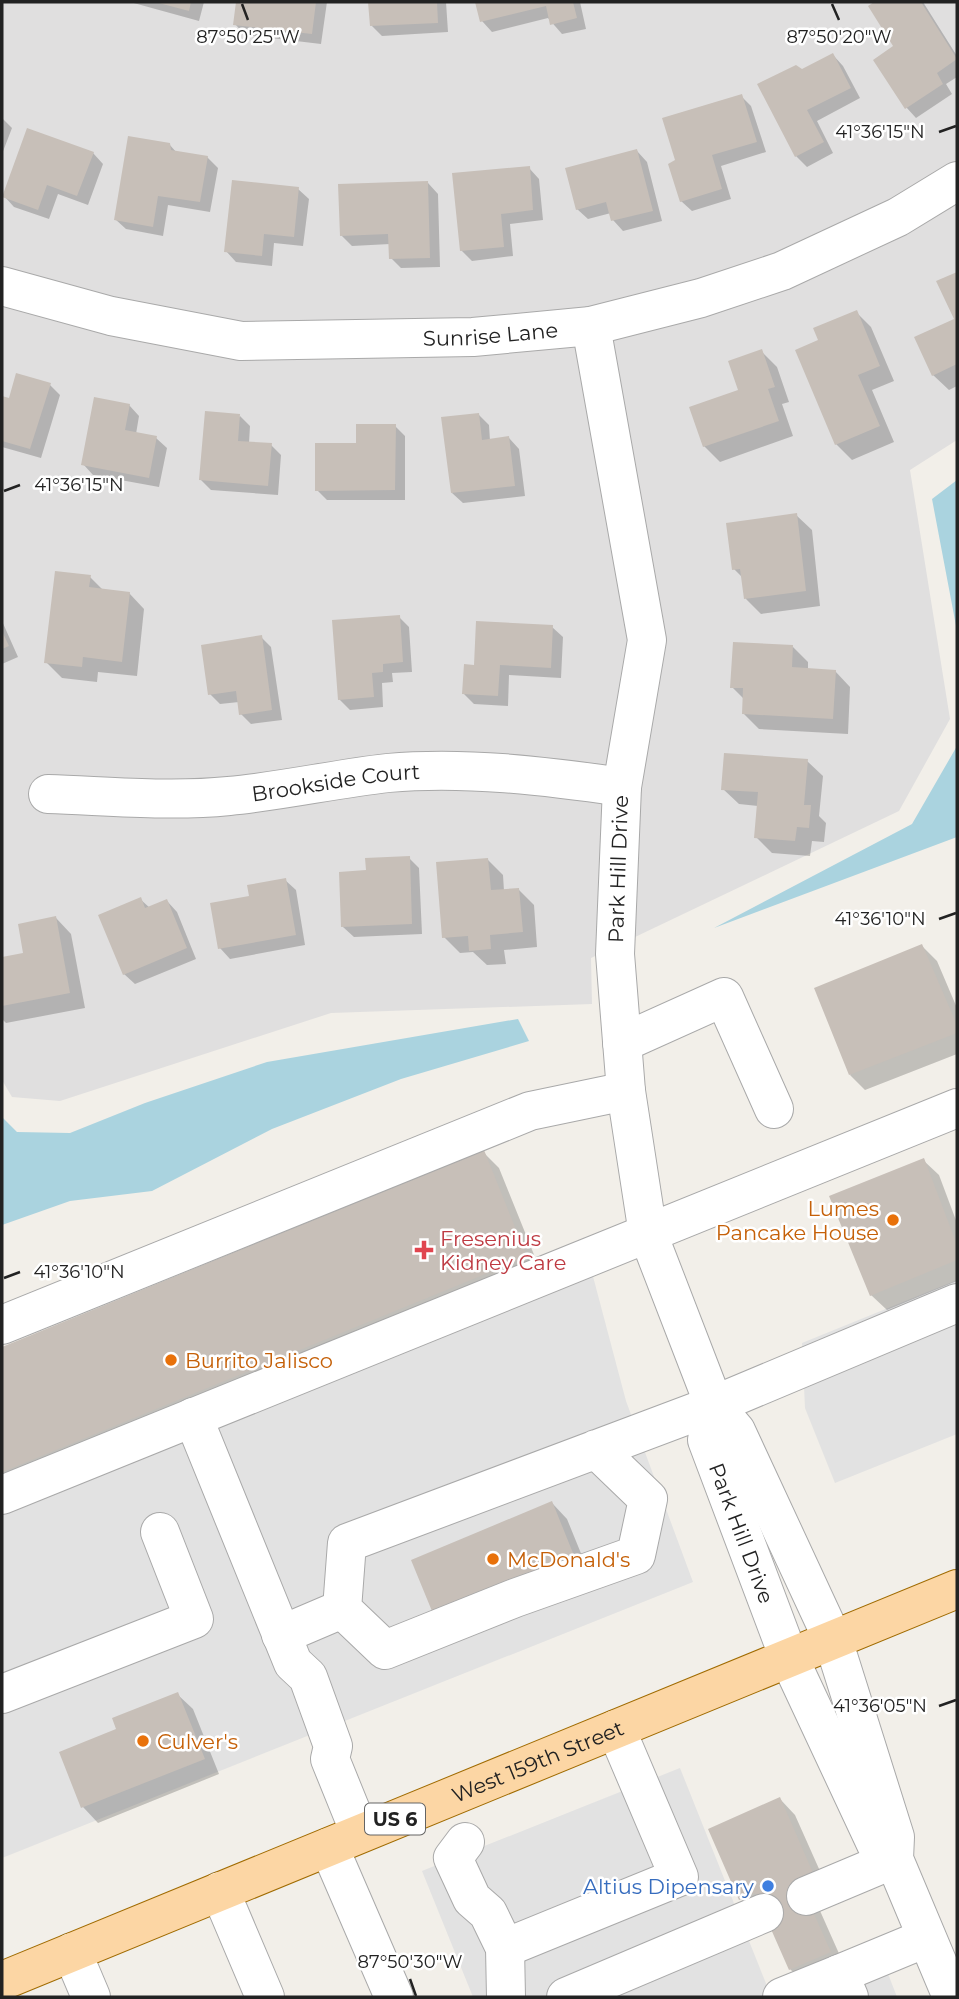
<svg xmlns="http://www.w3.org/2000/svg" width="959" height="1999" viewBox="0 0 959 1999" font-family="Montserrat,sans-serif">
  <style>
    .residential { fill: #e0dfdf }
    .parking { fill: #e2e2e2 }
    .water { fill: #aad3df }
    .shadow { fill: #0003 }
    .building { fill: #c7bfb8 }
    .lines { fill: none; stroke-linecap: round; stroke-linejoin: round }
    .minor-casing { stroke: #a9a9a9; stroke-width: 40 }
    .major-casing { stroke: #a06b00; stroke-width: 40 }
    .minor { stroke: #fff; stroke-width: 38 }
    .major { stroke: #fcd6a4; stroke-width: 38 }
    .ticks { fill: none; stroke: #222; stroke-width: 2.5 }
    .food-dot { fill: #e8710a; stroke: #fff; stroke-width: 2.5 }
    .health-dot { fill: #e0444e; stroke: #fff; stroke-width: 2.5 }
    .shop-dot { fill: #3f7fe0; stroke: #fff; stroke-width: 2.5 }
    .labels { text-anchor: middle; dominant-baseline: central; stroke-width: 5; stroke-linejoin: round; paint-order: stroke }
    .shield { fill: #fff; stroke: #646464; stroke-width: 2 }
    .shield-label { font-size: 19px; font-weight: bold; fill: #222 }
    .street-label { font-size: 21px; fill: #222; stroke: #fff }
    .food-label { font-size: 21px; fill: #c56008; stroke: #fff; text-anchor: start }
    .health-label { font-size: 21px; fill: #be3a42; stroke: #fff; text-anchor: start }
    .shop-label { font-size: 21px; fill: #366cbe; stroke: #fff; text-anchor: end }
    .ticks-label { font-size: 18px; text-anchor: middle; fill: #222; stroke: #fff; stroke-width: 5; stroke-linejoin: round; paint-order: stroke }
  </style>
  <rect width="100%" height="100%" fill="#f2efe9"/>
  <path class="residential" d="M2,2H957V440L910,470L950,719L899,811L591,958L592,1004L331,1013L60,1101L12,1097L2,1080Z"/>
  <path class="parking" d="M586,1250L626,1401L693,1582L2,1858V1483Z
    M957,1280V1434L835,1483L805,1408L802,1343Z
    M680,1768L769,1991L878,1948L897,1997H473L422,1871Z"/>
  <path class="water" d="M957,480V631L932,499Z
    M957,746V837L714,928L912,824Z
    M518,1019L529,1041L401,1079L272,1129L152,1191L70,1201L2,1225V1117L17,1132L70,1133L145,1103L267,1062Z"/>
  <path class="shadow" d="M130,2H204L199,21Z
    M237,2H327L321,44L245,35L235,24Z
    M370,2H446L448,32L382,36L371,25Z
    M477,2H580L586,29L562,34L548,18L492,32L482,21Z
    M878,2H923L957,56V77L946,84L952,94L916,118L906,107L896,47L870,7Z
    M833,55L843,66L860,98L817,121L833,153L807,167L796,156L759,85L801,71Z
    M741,96L751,106L766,152L721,166L731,199L692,211L681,201Z
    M2,118L12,128L2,154Z
    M169,144L177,153L207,157L218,168L210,212L168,205L163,236L126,229L115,219Z
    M637,151L647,162L662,221L623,231L613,220L611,213L588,219L577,209Z
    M93,153L103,164L88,205L58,194L49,219L14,207L4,196Z
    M529,168L539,179L543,220L510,224L513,256L472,261L461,250Z
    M428,183L438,194L440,267L401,268L391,258L390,244L352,246L341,235Z
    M298,189L309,199L303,246L274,243L272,266L236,262L226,251Z
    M957,274V386L949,390L933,375L956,319L939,282Z
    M856,312L871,327L894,381L872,390L894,442L852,460L836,444L821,341Z
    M761,351L777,367L789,402L782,404L793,436L720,462L704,446L740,391Z
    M50,385L60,395L41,458L2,447V398L10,400Z
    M129,405L139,416L136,434L156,438L167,448L159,487L93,475L83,464Z
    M478,414L489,425L490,441L509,438L519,449L525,496L463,503L452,493Z
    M240,416L250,426L249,443L271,445L281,455L278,495L211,490L201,480Z
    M395,426L405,436V500H327L317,490L358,445Z
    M796,515L812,530L820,606L761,614L746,599L743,578L734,569Z
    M90,577L104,591L129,593L144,609L137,676L98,672L97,682L62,678L46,662Z
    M399,617L409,627L412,672L392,673L393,682L382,683L383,707L350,710L339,699Z
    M2,621L18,657L2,664Z
    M552,627L563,637L561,678L509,675L508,706L474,704L464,694L476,667Z
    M261,637L271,647L282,720L251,724L241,714L239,702L220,704L210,694Z
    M793,647L808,662V670L835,671L850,687L848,734L759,729L744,714V699L732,687Z
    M807,761L823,776L819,816L826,823L824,842L812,841L810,856L772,853L756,837L758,806L739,804L723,789Z
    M409,858L419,868L422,934L354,937L343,927L368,872Z
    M487,859L503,875L504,891L518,889L534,905L537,947L504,950L506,964L487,965L473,952L460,953L444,937Z
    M285,880L296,890L305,945L230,959L220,948L251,897Z
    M140,899L150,908L167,901L177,912L196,959L135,984L124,974Z
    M56,918L71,934L85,1008L6,1023L2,1019V959L25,954Z
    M922,946L937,961L957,1008V1054L865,1090L850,1075Z
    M483,1152L499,1168L541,1272L2,1493V1349Z
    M923,1160L939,1175L957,1223V1281L887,1310L871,1295Z
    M552,1503L567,1519L589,1573L450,1630Z
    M177,1694L193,1709L219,1774L98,1823L83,1807L61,1753L118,1730Z
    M780,1799L795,1815L828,1889L813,1895L845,1967L806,1985L790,1969L765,1911L756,1914L741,1899Z"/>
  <path class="building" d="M155,2H191L189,11Z
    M236,2H316L312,34L233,25Z
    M368,2H437L438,23L370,26Z
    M475,2H573L577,18L550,25L546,6L480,22Z
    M874,2H921L957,59L937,73L943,84L905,109L873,60L893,46L868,6Z
    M833,53L851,88L807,110L824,142L795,157L757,84L796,65L802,69Z
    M742,94L757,142L712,155L722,189L680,202L668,164L675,160L662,118Z
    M27,128L94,152L77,196L47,185L38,210L2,197Z
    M128,136L170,143L171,150L208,156L200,202L158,196L153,227L114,220Z
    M637,149L653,211L611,221L606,202L576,210L565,168Z
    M530,166L533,210L501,214L504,247L460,251L452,173Z
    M232,180L299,187L294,237L264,234L262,256L224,252Z
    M428,181L430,258L389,259L388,234L340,236L338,184Z
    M957,272V364L932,376L914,337L954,319L936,281Z
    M857,310L880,366L858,375L880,426L835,445L795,350L818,340L813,328Z
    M762,349L775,387L768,389L779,421L703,447L689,407L738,390L728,361Z
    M16,373L51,383L30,449L2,441V396L9,398Z
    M94,397L130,404L125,430L157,436L149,478L81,465Z
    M205,411L240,414L238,441L272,443L268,486L199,480Z
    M479,413L482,440L509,436L515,486L451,493L441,417Z
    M356,424H396L395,490L315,491V443H356Z
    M797,513L806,591L744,599L740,569L732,570L726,523Z
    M55,571L91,575L89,587L130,592L122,662L83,657L82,667L44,663Z
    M400,615L403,662L383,664V672L372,673L374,697L338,700L332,620Z
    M476,621L553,625L551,668L500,665L498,696L462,694L464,664L474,665Z
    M2,631L9,646L2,649Z
    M262,635L272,710L239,715L236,691L208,695L201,645Z
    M733,642L793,645L792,667L836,670L833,719L742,714L743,688H730Z
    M724,753L808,759L804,805H811L809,828L797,827L795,841L754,838L758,792L721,790Z
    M410,856L412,924L341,927L339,872L366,870L365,858Z
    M488,858L491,890L519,888L523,932L490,935L491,949L469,951L468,936L442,938L436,862Z
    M286,878L296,935L218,949L210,903L249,896L247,885Z
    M141,897L145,908L167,899L187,948L123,975L98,915Z
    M56,916L70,993L2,1006V957L23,953L18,924Z
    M922,944L957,1025V1033L849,1075L814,988Z
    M484,1150L527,1257L2,1472V1347Z
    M924,1158L957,1245V1260L870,1296L829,1196Z
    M552,1501L575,1558L434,1616L411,1560Z
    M178,1692L205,1759L81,1808L59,1752L116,1729L112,1718Z
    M780,1797L813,1873L799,1880L831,1952L789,1970L755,1893L739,1900L708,1829Z"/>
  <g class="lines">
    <defs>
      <g id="minor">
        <path id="s1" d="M2,286L111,316L241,341L473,337L591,326L701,298L782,271L898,217L957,181"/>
        <path d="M591,326L647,640L622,787L615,954L626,1091L648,1234L714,1405L736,1431L833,1640L895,1837L894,1859L952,1997"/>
        <path id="s2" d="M48,794C108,796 170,802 229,796C282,791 335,779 388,773C464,766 547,776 622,787"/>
        <path d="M622,1043L724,997L774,1109"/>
        <path d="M2,1325L530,1111L626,1091"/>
        <path id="s3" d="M714,1405L707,1440L789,1658L876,1844"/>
        <path d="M193,1417L293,1663L308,1677L333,1746L330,1759L360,1833"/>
        <path d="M596,1449L648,1499L636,1555L515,1598L385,1650L342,1609L347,1543L714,1405L957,1303"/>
        <path d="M2,1495L957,1108"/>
        <path d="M281,1635L342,1609"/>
        <path d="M2,1694L194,1619L160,1532"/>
        <path d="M465,1842L453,1858L472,1899L488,1913L505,1948L506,1997"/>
        <path d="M329,1847L394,1997"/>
        <path d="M220,1891L265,1997"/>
        <path d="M806,1896L894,1859"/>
        <path d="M505,1948L679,1877L616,1729"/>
        <path d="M72,1952L91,1997"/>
        <path d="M566,1997L764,1913"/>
        <path d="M782,1997L839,1974"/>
        <path d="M849,1997L839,1974L926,1938"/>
      </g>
      <g id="major">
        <path id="s4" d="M2,1981L957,1589"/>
      </g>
    </defs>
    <use href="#minor" class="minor-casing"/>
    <use href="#major" class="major-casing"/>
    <use href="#minor" class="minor"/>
    <use href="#major" class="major"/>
  </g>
  <path class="ticks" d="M242,4L248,20M832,4L839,20M939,132L956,126M4,491L20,485M939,919L956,913M4,1278L20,1272M939,1706L956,1700M410,1979L416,1996"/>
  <g class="food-dot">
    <circle cx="893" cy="1220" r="7"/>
    <circle cx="171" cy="1360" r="7"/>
    <circle cx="493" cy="1559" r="7"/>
    <circle cx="143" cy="1741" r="7"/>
  </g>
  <path class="health-dot" d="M420.5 1239.5h7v7h7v7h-7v7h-7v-7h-7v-7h7z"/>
  <circle class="shop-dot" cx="768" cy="1886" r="7"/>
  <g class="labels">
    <rect class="shield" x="365" y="1803.5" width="60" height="31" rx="5"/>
    <g class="shield-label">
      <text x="395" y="1819">US 6</text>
    </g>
    <g class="street-label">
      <text stroke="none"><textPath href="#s1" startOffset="495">Sunrise Lane</textPath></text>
      <text stroke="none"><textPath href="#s2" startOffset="289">Brookside Court</textPath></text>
      <text transform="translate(618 869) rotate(-88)">Park Hill Drive</text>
      <text stroke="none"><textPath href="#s3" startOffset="135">Park Hill Drive</textPath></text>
      <text stroke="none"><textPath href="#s4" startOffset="579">West 159th Street</textPath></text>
    </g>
    <g class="food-label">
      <text x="879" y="1208" text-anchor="end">Lumes<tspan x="879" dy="24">Pancake House</tspan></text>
      <text x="185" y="1360">Burrito Jalisco</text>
      <text x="507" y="1559">McDonald's</text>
      <text x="157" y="1741">Culver's</text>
    </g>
    <g class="health-label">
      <text x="440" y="1238">Fresenius<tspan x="440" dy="24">Kidney Care</tspan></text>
    </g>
    <g class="shop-label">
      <text x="754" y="1886">Altius Dipensary</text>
    </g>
  </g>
  <g class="ticks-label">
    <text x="839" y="43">87°50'20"W</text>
    <text x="248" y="43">87°50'25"W</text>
    <text x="880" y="138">41°36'15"N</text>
    <text x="79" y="491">41°36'15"N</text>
    <text x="880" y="925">41°36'10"N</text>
    <text x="79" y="1278">41°36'10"N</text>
    <text x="880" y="1712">41°36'05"N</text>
    <text x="410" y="1968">87°50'30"W</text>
  </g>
  <rect width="959" height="1999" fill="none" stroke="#222222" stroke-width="7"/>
</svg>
